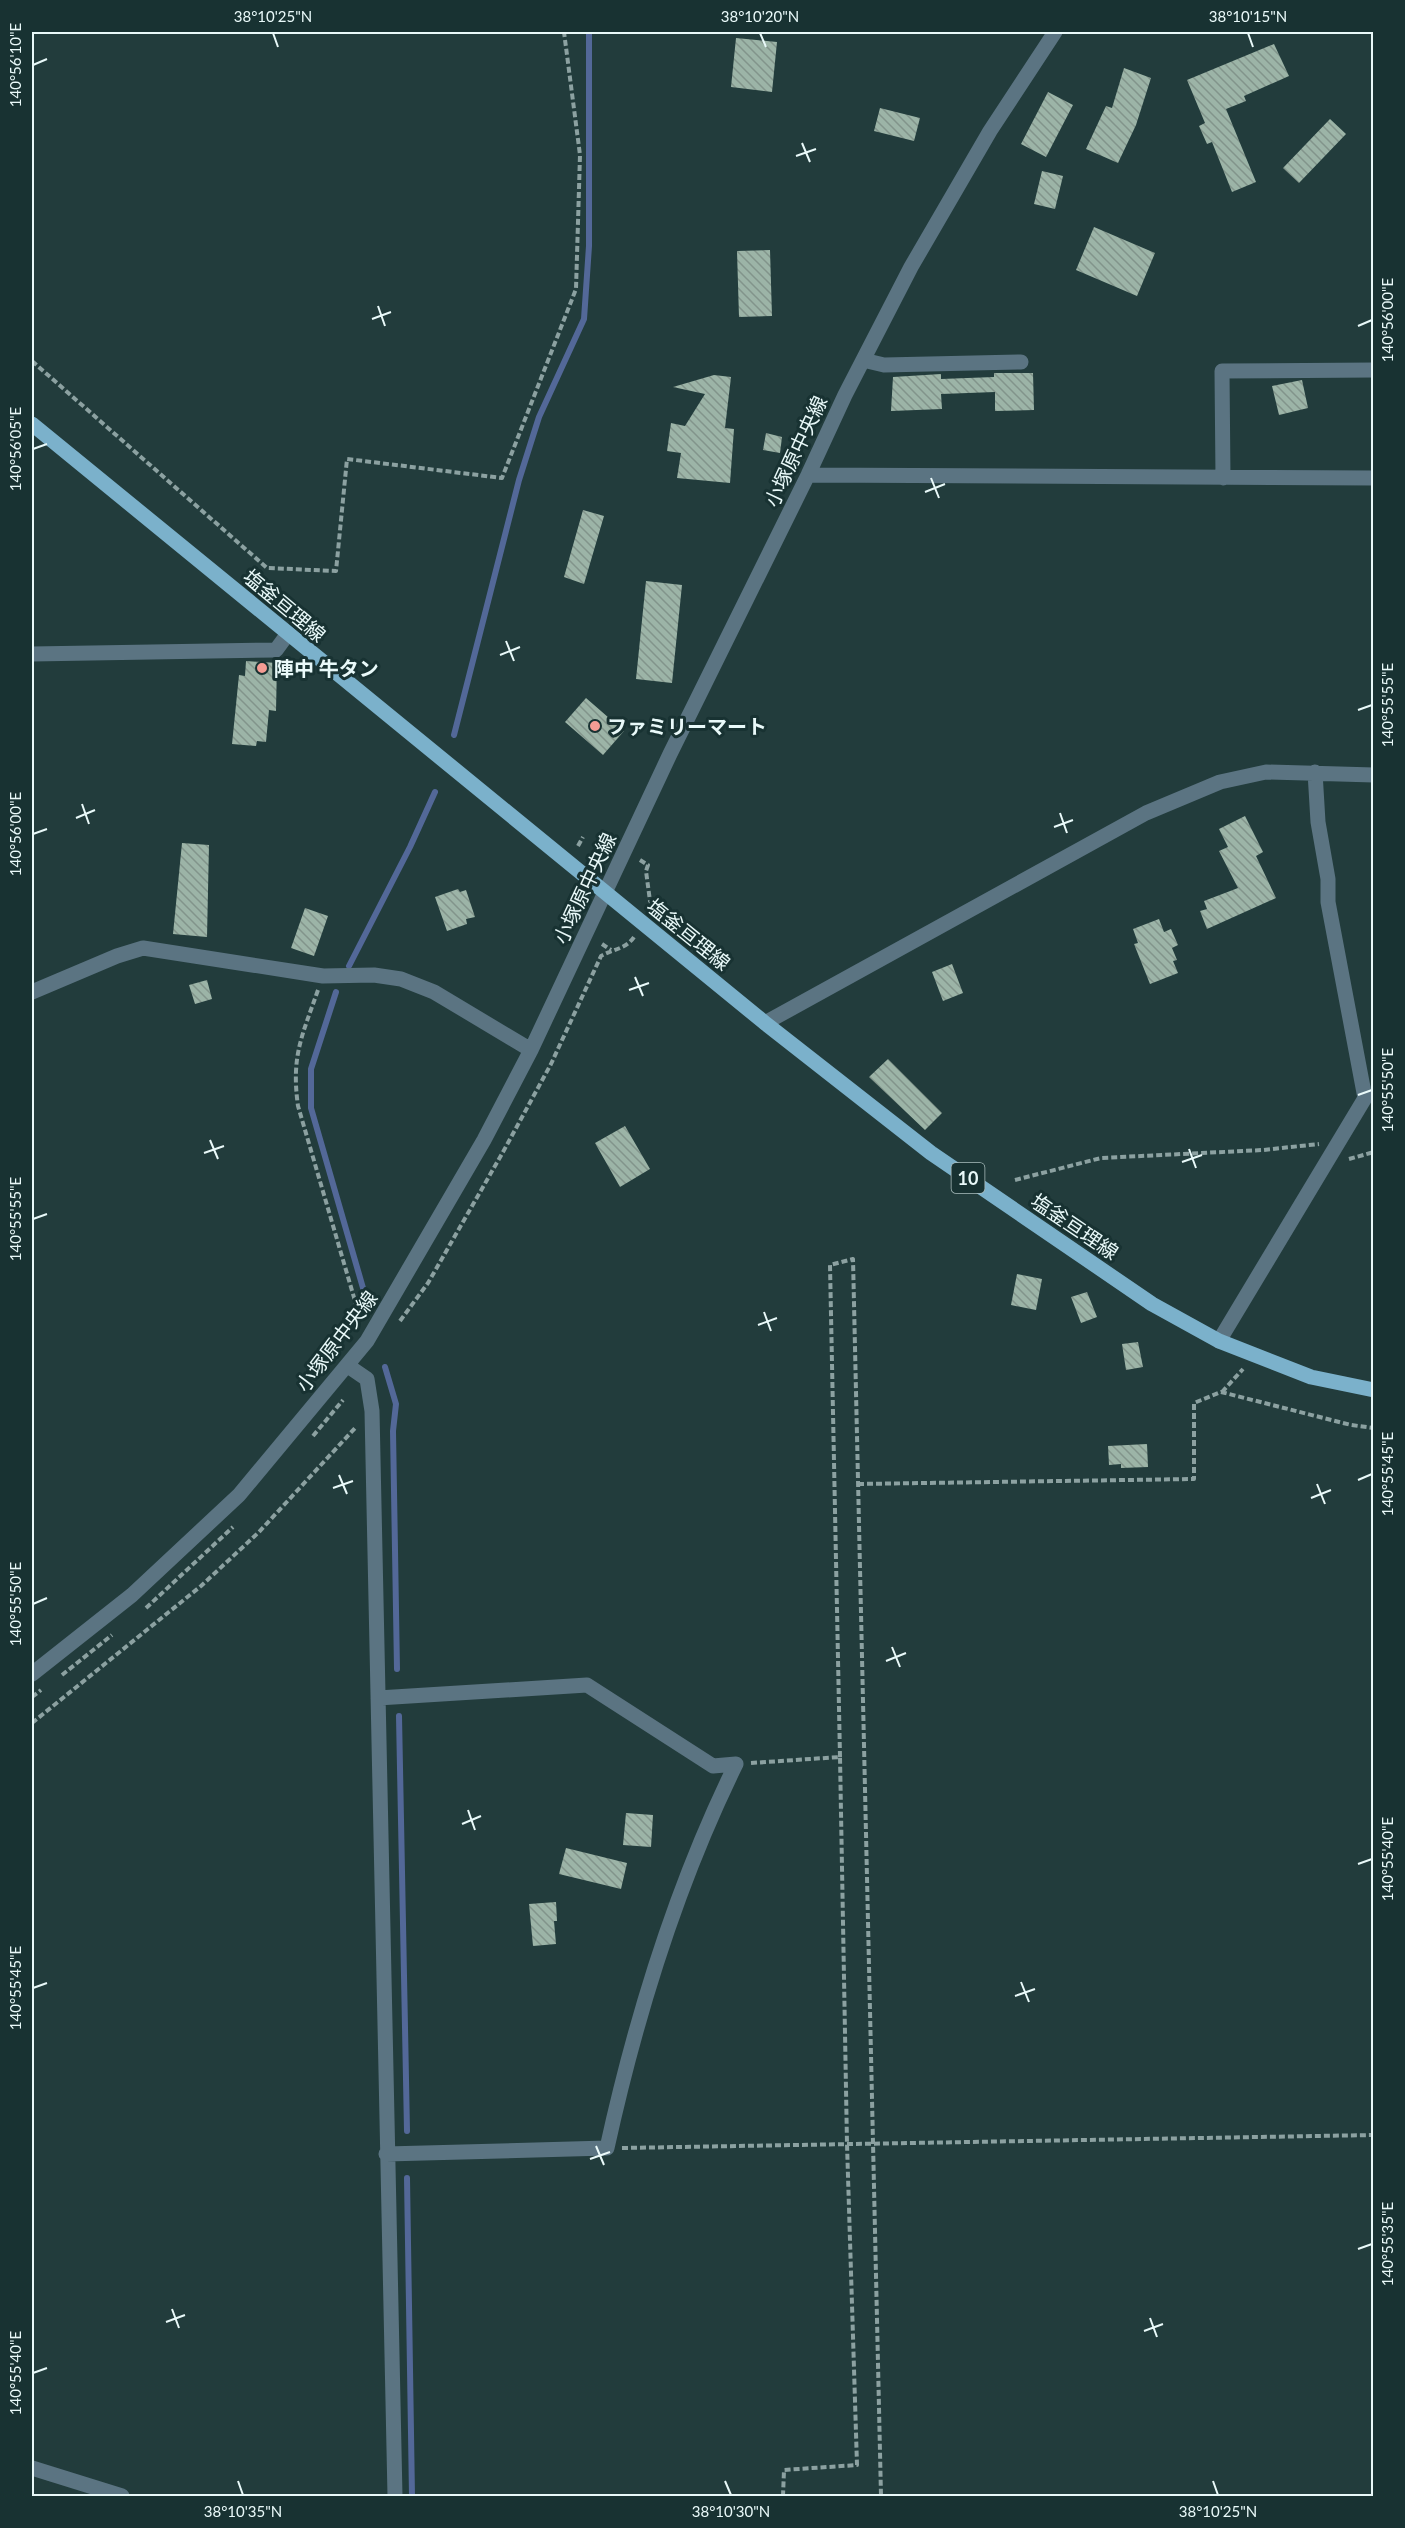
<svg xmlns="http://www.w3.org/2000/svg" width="1405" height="2528" viewBox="0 0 1405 2528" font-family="Lato,'Noto Sans JP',sans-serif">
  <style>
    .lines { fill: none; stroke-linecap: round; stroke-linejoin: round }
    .stream { stroke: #536898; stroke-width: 6 }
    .building { fill: url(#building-back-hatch) }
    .path { stroke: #8ca1a1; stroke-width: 4; stroke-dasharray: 6 3; stroke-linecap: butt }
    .minor { stroke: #5b7482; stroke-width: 15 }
    .major { stroke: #7bb1cb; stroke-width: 15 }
    .ticks { fill: none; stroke: #e9f9f9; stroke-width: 2 }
    .poi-dot { fill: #f59c94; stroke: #183232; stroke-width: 2 }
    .labels { text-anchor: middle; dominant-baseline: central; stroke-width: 6; stroke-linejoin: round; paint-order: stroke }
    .shield { fill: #183232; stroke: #aabdbd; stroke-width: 1.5 }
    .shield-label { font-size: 18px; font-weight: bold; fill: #e9f9f9 }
    .street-label { font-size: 20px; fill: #e9f9f9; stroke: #183232 }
    .poi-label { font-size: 20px; font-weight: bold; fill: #e9f9f9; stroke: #183232; text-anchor: start }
    .neatline { fill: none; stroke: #e9f9f9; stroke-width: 2 }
    .ticks-label { font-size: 15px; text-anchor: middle; fill: #e9f9f9 }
  </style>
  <defs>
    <pattern id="building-back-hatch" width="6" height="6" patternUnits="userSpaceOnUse" patternTransform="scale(1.5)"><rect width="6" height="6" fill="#9cb4a7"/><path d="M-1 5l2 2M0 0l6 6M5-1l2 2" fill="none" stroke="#82948b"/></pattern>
  </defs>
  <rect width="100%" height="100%" fill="#223c3c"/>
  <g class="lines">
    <path class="stream" d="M454,735L519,480L539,417L584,319L589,246V32
      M349,966L410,847L435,792
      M336,992L311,1069V1108L363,1288
      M385,1367L396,1404L393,1431L397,1669
      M399,1716L407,2131
      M407,2178L412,2496"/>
  </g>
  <path class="building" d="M736,38L777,42L772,92L731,87Z
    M1274,44L1289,76L1244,96L1246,101L1226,109L1256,182L1232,192L1212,142L1207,144L1199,126L1205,123L1187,80Z
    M1124,68L1151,78L1136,125L1118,163L1086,149L1106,106L1112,108Z
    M1048,92L1073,105L1046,157L1021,144Z
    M880,108L920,118L914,141L874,131Z
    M1330,119L1346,134L1299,183L1283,168Z
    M1042,171L1063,176L1055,209L1034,204Z
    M1094,227L1155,253L1137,296L1076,270Z
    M770,250L772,316L739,317L737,251Z
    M994,373H1033L1034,410L995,411V392L941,394L942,409L891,411L893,377L941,374V379L994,377Z
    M714,375L731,377L725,428L734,429L730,483L677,478L681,453L667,451L671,423L685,426L705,394L673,387Z
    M1302,380L1308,408L1279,415L1272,386Z
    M766,433L782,437L780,453L763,450Z
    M583,510L604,516L584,584L564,577Z
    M646,581L682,585L672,683L636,679Z
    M246,661L277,663L276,711L269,710L266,742L257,741L256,746L232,744L239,675L245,676Z
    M586,698L624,731L603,755L565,722Z
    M1245,816L1263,852L1256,856L1276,898L1207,929L1200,911L1207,909L1204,901L1238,888L1219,851L1228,847L1219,829Z
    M182,843L209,845L207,937L173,934Z
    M458,889L460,892L466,890L475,917L466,919L467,924L447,931L435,897Z
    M305,908L328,916L314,956L291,948Z
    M1159,919L1164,932L1171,929L1178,945L1172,948L1177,960L1173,961L1178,973L1150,984L1134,944L1138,943L1133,929Z
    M952,964L963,993L943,1001L932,972Z
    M207,980L212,999L195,1004L189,985Z
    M888,1059L942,1113L925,1130L869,1077Z
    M625,1126L650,1169L620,1187L595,1143Z
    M1017,1274L1042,1279L1036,1310L1011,1305Z
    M1087,1292L1097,1317L1081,1323L1071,1297Z
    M1138,1342L1143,1367L1126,1370L1122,1344Z
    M1147,1444L1148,1467L1121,1468V1464L1109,1465L1108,1446Z
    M626,1813L653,1815L651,1847L623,1845Z
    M566,1848L627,1863L621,1889L559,1874Z
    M556,1902L557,1921H554L556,1944L533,1946L529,1904Z"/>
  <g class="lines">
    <path class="path" d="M32,361L267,568L336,571L347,459L502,478L576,289L580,155L564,32
      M578,846L583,837
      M640,860L648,865L646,871L650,901L657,907L654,911
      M602,944L611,950
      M318,990C302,1036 291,1056 298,1106L360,1318
      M1349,1159L1374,1152
      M1015,1180L1101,1158L1263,1150L1319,1144
      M400,1321L428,1283L503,1152L551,1064L601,956C613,949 626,949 634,937
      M1222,1392L1243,1369
      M313,1436L343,1400
      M858,1484L1194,1479V1403L1221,1392L1351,1425L1374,1428
      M146,1608L233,1527
      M62,1675L112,1635
      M32,1697L41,1690
      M32,1723L201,1586L259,1532L356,1427
      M840,1757L830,1265L853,1259L881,2496
      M751,1763L840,1757L847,2144L857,2465L784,2470L783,2496
      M622,2148L1374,2135"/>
    <path class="minor" d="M863,360L884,365L1021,362
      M808,475L1374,478
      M1223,478L1222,371L1374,370
      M32,654L276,650L287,635
      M32,992L117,956L143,948L323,976L374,975L401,979L434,992L531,1050
      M765,1023L1146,813L1220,782L1266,772L1374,775
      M1219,1341L1365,1098L1328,902V879L1318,822L1315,772
      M348,1366L367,1379L372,1411L395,2496
      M32,1674L132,1595L239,1495L367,1341L484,1140L531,1050L670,754L808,475L845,395L911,267L990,131L1055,32
      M378,1698L587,1685L713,1766L736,1764
      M386,2154L607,2148C636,2016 676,1886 736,1764
      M32,2468L122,2496"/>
    <path class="major" d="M32,424L765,1023L931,1153L1152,1304L1219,1341L1311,1377L1374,1390"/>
  </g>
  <path class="ticks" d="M273,33L278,47M760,33L766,47M1248,33L1253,47M33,65L47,59M802,143L810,162M796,156L816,149M378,306L385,326M372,319L391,312M1358,326L1372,320M33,449L47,444M931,478L939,498M925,492L945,484M506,641L514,661M500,655L520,647M1358,710L1372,705M82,804L89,824M1060,813L1067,833M76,818L95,810M1054,827L1073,820M33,834L47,829M635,977L643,996M629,990L649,983M1358,1095L1372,1090M210,1140L218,1159M1189,1149L1196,1168M204,1153L224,1146M1182,1162L1202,1155M33,1219L47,1214M764,1312L771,1331M758,1325L777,1318M339,1475L347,1494M1358,1480L1372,1474M1317,1484L1325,1504M333,1488L353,1481M1311,1498L1331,1490M33,1604L47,1598M892,1647L900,1667M886,1661L906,1653M468,1810L475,1830M462,1824L481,1816M1358,1864L1372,1859M1021,1982L1029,2002M33,1988L47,1983M1015,1996L1035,1989M596,2146L604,2165M590,2159L610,2152M1358,2249L1372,2244M172,2309L179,2328M1150,2318L1157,2337M166,2322L185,2315M1144,2331L1163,2324M33,2373L47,2368M238,2481L243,2495M725,2481L731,2495M1213,2481L1218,2495"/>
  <g class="poi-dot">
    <circle cx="262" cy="668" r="6"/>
    <circle cx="595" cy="726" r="6"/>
  </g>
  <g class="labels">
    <rect class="shield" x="951.5" y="1163" width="33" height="30" rx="4.5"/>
    <g class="shield-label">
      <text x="968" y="1178">10</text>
    </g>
    <g class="street-label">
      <text transform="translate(795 451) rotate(-65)">小塚原中央線</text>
      <text transform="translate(285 605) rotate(40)">塩釜亘理線</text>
      <text transform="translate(584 888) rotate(-65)">小塚原中央線</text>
      <text transform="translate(689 934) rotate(39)">塩釜亘理線</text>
      <text transform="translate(1075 1226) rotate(34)">塩釜亘理線</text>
      <text transform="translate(336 1341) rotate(-53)">小塚原中央線</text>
    </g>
    <g class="poi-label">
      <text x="274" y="668">陣中 牛タン</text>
      <text x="607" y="726">ファミリーマート</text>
    </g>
  </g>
  <rect width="1405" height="2528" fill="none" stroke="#183232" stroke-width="66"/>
  <rect x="33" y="33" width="1339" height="2462" class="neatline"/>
  <g class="ticks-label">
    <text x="273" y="22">38°10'25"N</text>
    <text x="760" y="22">38°10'20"N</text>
    <text x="1248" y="22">38°10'15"N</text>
    <text transform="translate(16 65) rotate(-90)" y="5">140°56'10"E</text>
    <text transform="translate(1388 320) rotate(-90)" y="5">140°56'00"E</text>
    <text transform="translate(16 449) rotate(-90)" y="5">140°56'05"E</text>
    <text transform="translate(1388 705) rotate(-90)" y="5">140°55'55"E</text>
    <text transform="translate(16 834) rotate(-90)" y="5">140°56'00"E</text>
    <text transform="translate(1388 1090) rotate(-90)" y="5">140°55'50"E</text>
    <text transform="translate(16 1219) rotate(-90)" y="5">140°55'55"E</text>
    <text transform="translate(1388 1474) rotate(-90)" y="5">140°55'45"E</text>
    <text transform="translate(16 1604) rotate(-90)" y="5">140°55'50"E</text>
    <text transform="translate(1388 1859) rotate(-90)" y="5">140°55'40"E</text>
    <text transform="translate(16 1988) rotate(-90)" y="5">140°55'45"E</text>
    <text transform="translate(1388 2244) rotate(-90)" y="5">140°55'35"E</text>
    <text transform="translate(16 2373) rotate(-90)" y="5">140°55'40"E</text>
    <text x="243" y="2517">38°10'35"N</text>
    <text x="731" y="2517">38°10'30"N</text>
    <text x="1218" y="2517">38°10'25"N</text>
  </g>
</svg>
